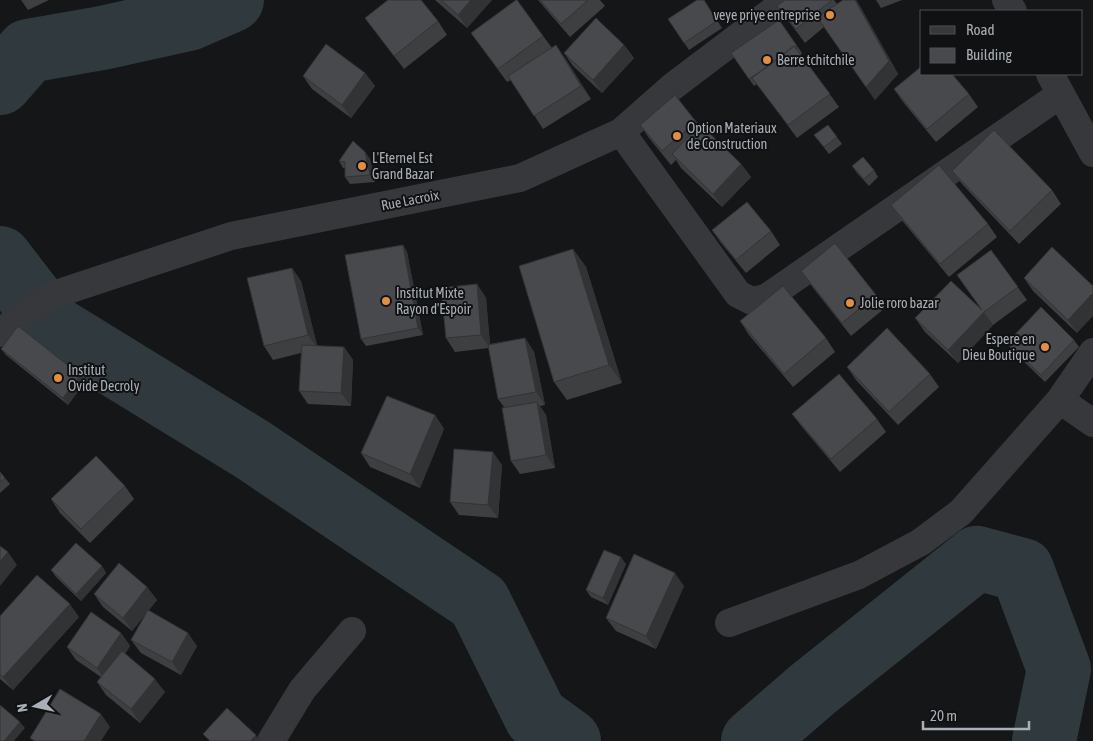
<svg xmlns="http://www.w3.org/2000/svg" width="1093" height="741" viewBox="0 0 1093 741" font-family="'Asap Condensed',sans-serif">
  <style>
    .lines { fill: none; stroke-linecap: round; stroke-linejoin: round }
    .river { stroke: #303a3e; stroke-width: 64 }
    .minor { stroke: #37383b; stroke-width: 28 }
    .wall { fill: #3d3f41 }
    .shaded-wall { fill: #323335 }
    .building { fill: #47494c; stroke: #323335 }
    .poi-dot { fill: #df9045; stroke: #101112; stroke-width: 2 }
    .labels { text-anchor: middle; dominant-baseline: central; stroke-width: 4; stroke-linejoin: round; paint-order: stroke }
    .poi-label { font-size: 14px; fill: #a9afb6; stroke: #101112; text-anchor: start }
    .street-label { font-size: 14px; fill: #a9afb6; stroke: #101112 }
  </style>
  <rect width="100%" height="100%" fill="#151617"/>
  <g class="lines">
    <path class="river" d="M0,83L28,51L102,38L188,19L232,0
      M0,258L53,327L253,450L479,602L536,717L569,741
      M753,741L813,689L977,558L1022,570L1059,669L1044,741"/>
    <path class="minor" d="M1006,0L1013,11
      M1050,74L1093,153
      M621,132L738,294L752,301L766,298L1061,94
      M0,333L16,320L53,295L231,236L520,178L621,132L672,87L787,0
      M1093,352L1060,400L1093,423
      M729,623L859,575L921,542L961,512L1060,400
      M271,741L302,690L352,631"/>
  </g>
  <path class="wall" d="M21,0H49L28,10Z
    M435,0H492L467,28Z
    M517,0L552,48L565,58L591,99L543,129L511,80L507,82L471,33Z
    M538,0H600L605,6L570,37Z
    M704,0L722,28L689,50L668,19Z
    M785,0H834L837,4L843,0H856L861,8L898,74L875,100L824,27L805,43L787,19L777,6Z
    M876,0H902L881,8Z
    M365,18L438,21L447,35L404,69Z
    M779,20L802,53L801,54L839,107L797,138L757,84L754,86L731,53Z
    M624,45L634,58L602,93L573,66L564,53Z
    M365,73L375,86L351,118L312,89L303,76Z
    M894,89L969,94L978,107L936,142L903,102Z
    M675,95L699,125L741,164L751,177L722,207L681,168L676,160L671,165L649,138L640,125Z
    M828,125L842,144L829,154L814,135Z
    M365,152L370,159L375,182L350,184L345,177V168H343L339,161Z
    M852,166L874,170L878,177L869,186L857,173Z
    M952,171L1052,190L1061,204L1019,244L962,184Z
    M891,205L988,224L997,237L949,277L900,218Z
    M712,230L771,231L780,245L746,273L721,243Z
    M403,245L407,252L423,335L366,346L361,339Z
    M1052,247L1077,333L1033,291L1024,278Z
    M573,249L586,267L622,383L567,400L554,382Z
    M991,250L1027,300L993,325L958,363L925,332L915,318L981,309Z
    M292,268L301,281L317,346L344,347L353,360L351,406L308,404L299,391L301,353L273,360L264,346Z
    M801,271L876,295L885,308L851,336L810,284Z
    M477,284L486,298L490,344L525,338L534,352L545,405L540,406L546,415L555,468L520,474L511,461L504,407L498,399L489,348L455,352L446,338Z
    M740,321L826,338L835,352L793,387L749,335Z
    M1074,340L1079,347L1045,382L1012,350L1007,343Z
    M1,349L85,382L68,405L6,355Z
    M847,367L930,374L939,387L898,425L856,380Z
    M792,414L877,419L886,432L840,472L802,427Z
    M435,415L444,429L420,488L370,467L361,453Z
    M502,465L498,518L459,515L450,502Z
    M0,472L10,484L0,493Z
    M125,486L134,499L90,543L60,513L51,499Z
    M626,564L608,605L591,597L586,590Z
    M102,566L106,573L81,601L56,577L51,570Z
    M684,586L656,649L616,631L606,618Z
    M147,587L157,600L148,611L197,646L181,675L141,653L131,640L146,614L132,631L103,607L94,594Z
    M0,616L79,617L13,690L0,679Z
    M121,633L130,646L125,654L165,692L140,723L106,695L97,682L101,677L76,660L67,647Z"/>
  <path class="shaded-wall" d="M471,0H492L467,28L458,15Z
    M855,0H856L861,8L898,74L875,100L866,87Z
    M556,45L565,58L591,99L581,86Z
    M624,45L634,58L602,93L593,80Z
    M365,73L375,86L351,118L342,105Z
    M365,152L370,159L375,182L370,175Z
    M741,164L751,177L722,207L713,194Z
    M403,245L407,252L423,335L418,328Z
    M573,249L586,267L622,383L609,365Z
    M292,268L301,281L318,349L308,335Z
    M477,284L486,298L490,348L481,335Z
    M1093,293V316L1077,333L1068,320Z
    M984,312L993,325L958,363L948,350Z
    M525,338L534,352L545,405L536,392Z
    M344,347L353,360L351,406L341,393Z
    M80,375L85,382L68,405L63,398Z
    M537,402L546,415L555,468L546,455Z
    M435,415L444,429L420,488L410,474Z
    M493,452L502,465L498,518L488,505Z
    M8,552L17,565L0,586V562Z
    M621,557L626,564L608,605L603,598Z
    M102,566L106,573L81,601L76,594Z
    M675,573L684,586L656,649L646,636Z
    M147,587L157,600L132,631L123,618Z
    M70,604L79,617L13,690L3,677Z
    M121,633L130,646L106,681L97,668Z
    M188,633L197,646L181,675L172,662Z
    M155,679L165,692L140,723L131,709Z
    M101,714L110,727L101,741H84Z
    M20,722L25,728L14,741H4Z
    M256,735L260,741H250Z"/>
  <path class="building" d="M388,0H421L438,21L394,56L365,18Z
    M441,0H471L458,15Z
    M516,0H517L543,36L498,69L471,33Z
    M540,0H588L561,24Z
    M697,0H704L717,21L684,43L668,19Z
    M785,0H832L796,29L777,6Z
    M843,0H855L889,61L866,87L817,17Z
    M596,18L624,45L593,80L564,53Z
    M779,20L797,46L796,47L794,46L767,67L749,79L731,53Z
    M326,44L365,73L342,105L303,76Z
    M556,45L581,86L534,116L508,76Z
    M794,46L830,94L788,125L752,78Z
    M922,66V74H952L969,94L927,129L894,89Z
    M675,95L696,122L662,151L640,125Z
    M700,124L741,164L713,194L672,154Z
    M828,125L837,137L824,147L814,135Z
    M994,130L1052,190L1010,231L952,171Z
    M353,141L365,152L370,175L345,177V162L339,161Z
    M863,157L874,170L864,179L852,166Z
    M939,165L988,224L940,264L891,205Z
    M747,202L771,231L736,260L712,230Z
    M835,243L876,295L842,323L801,271Z
    M403,245L418,328L361,339L345,255Z
    M1052,247L1093,286V293L1068,320L1024,278Z
    M573,249L609,365L554,382L519,266Z
    M991,250L1018,287L984,312L948,350L915,318L951,281L982,310L957,275Z
    M292,268L308,335L264,346L247,278Z
    M477,284L481,335L446,338L441,288Z
    M783,286L826,338L784,374L740,321Z
    M1041,307L1074,340L1041,375L1007,343Z
    M18,326L80,375L63,398L1,349Z
    M887,328L930,374L889,412L847,367Z
    M525,338L536,392L498,399L488,345Z
    M302,345L344,347L341,393L299,391Z
    M839,374L877,419L831,459L792,414Z
    M387,396L435,415L410,474L361,453Z
    M537,402L546,455L511,461L502,408Z
    M454,449L493,452L488,505L450,502Z
    M96,456L125,486L81,529L51,499Z
    M0,472L5,478L0,482Z
    M76,543L102,566L76,594L51,570Z
    M0,546L8,552L0,562Z
    M604,550L621,557L603,598L586,590Z
    M634,554L675,573L646,636L606,618Z
    M119,563L147,587L123,618L94,594Z
    M37,575L70,604L3,677L0,674V616Z
    M148,610L188,633L172,662L131,640Z
    M91,612L121,633L97,668L67,647Z
    M122,651L155,679L131,709L97,682Z
    M60,689L101,714L84,741H35L30,738Z
    M0,705L20,722L4,741H0Z
    M227,708L256,735L250,741H210L203,734Z"/>
  <g class="poi-dot">
    <circle cx="830" cy="15" r="5"/>
    <circle cx="767" cy="60" r="5"/>
    <circle cx="677" cy="136" r="5"/>
    <circle cx="362" cy="166" r="5"/>
    <circle cx="386" cy="301" r="5"/>
    <circle cx="850" cy="303" r="5"/>
    <circle cx="1045" cy="347" r="5"/>
    <circle cx="58" cy="378" r="5"/>
  </g>
  <g class="labels">
    <g class="poi-label">
      <text x="820" y="15" text-anchor="end">veye priye entreprise</text>
      <text x="777" y="60">Berre tchitchile</text>
      <text x="687" y="128">Option Materiaux<tspan x="687" dy="16">de Construction</tspan></text>
      <text x="372" y="158">L'Eternel Est<tspan x="372" dy="16">Grand Bazar</tspan></text>
      <text x="396" y="293">Institut Mixte<tspan x="396" dy="16">Rayon d'Espoir</tspan></text>
      <text x="860" y="303">Jolie roro bazar</text>
      <text x="1035" y="339" text-anchor="end">Espere en<tspan x="1035" dy="16">Dieu Boutique</tspan></text>
      <text x="68" y="370">Institut<tspan x="68" dy="16">Ovide Decroly</tspan></text>
    </g>
    <g class="street-label">
      <text transform="translate(410 200) rotate(-11)">Rue Lacroix</text>
    </g>
  </g>
  <rect x="920" y="10" width="162" height="65" fill="#101112" stroke="#4d5054"/>
  <rect x="930" y="26" width="25" height="8" fill="#37383b" stroke="#4d5054"/>
  <text x="966" y="35" font-size="15" fill="#a9afb6">Road</text>
  <rect x="930" y="48" width="25" height="15" fill="#47494c" stroke="#4d5054"/>
  <text x="966" y="60" font-size="15" fill="#a9afb6">Building</text>
  <g transform="translate(35 706) rotate(261)" stroke="#101112" stroke-width="4" paint-order="stroke">
  <path d="M0-4L9 19L0 12L-9 19Z" fill="#a9afb6"/>
  <text y="-8" font-size="14" font-weight="bold" text-anchor="middle" fill="#a9afb6">N</text>
  </g>
  <path d="M923 721v8h106v-8" fill="none" stroke="#a9afb6" stroke-width="2.5"/>
  <text x="930" y="721" font-size="15" fill="#a9afb6" stroke="#101112" stroke-width="4" paint-order="stroke">20 m</text>
</svg>
